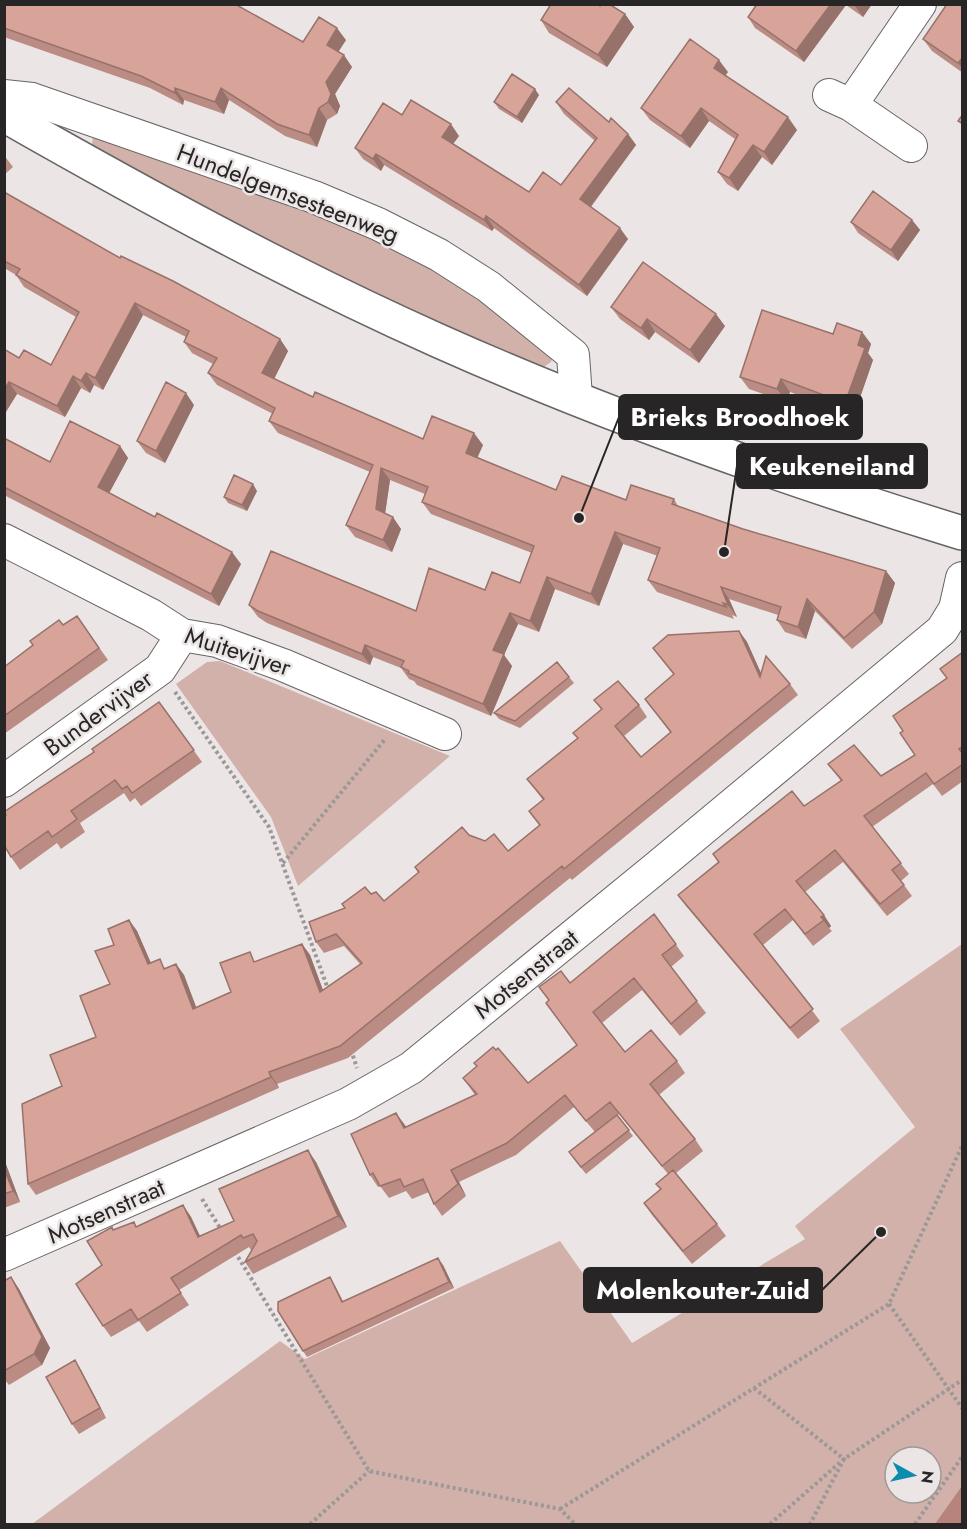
<svg xmlns="http://www.w3.org/2000/svg" width="967" height="1529" viewBox="0 0 967 1529" font-family="Jost,sans-serif">
  <style>
    .green { fill: #d2b1aa; fill-rule: evenodd }
    .water { fill: #b6847a }
    .lines { fill: none; stroke-linecap: round; stroke-linejoin: round }
    .minor-casing { stroke: #686463; stroke-width: 34 }
    .major-casing { stroke: #686463; stroke-width: 36 }
    .path { stroke: #9c9897; stroke-width: 4; stroke-dasharray: 3 3; stroke-linecap: butt }
    .minor { stroke: #fff; stroke-width: 32 }
    .major { stroke: #fff; stroke-width: 33 }
    .wall { fill: #ba8c84 }
    .shaded-wall { fill: #97726b }
    .building { fill: #d8a399; stroke: #97726b; stroke-width: 1.5 }
    .labels { text-anchor: middle; dominant-baseline: central; stroke-width: 5; stroke-linejoin: round; paint-order: stroke }
    .street-label { font-size: 24px; fill: #272525; stroke: #ebe6e5 }
    .leader { fill: none; stroke: #272525; stroke-width: 2 }
    .callout-dot { fill: #272525; stroke: #ebe6e5; stroke-width: 2 }
    .callout { fill: #272525; stroke: #272525; stroke-width: 2 }
    .callout-label { font-size: 26px; text-anchor: middle; font-weight: bold; fill: #fff }
  </style>
  <rect width="100%" height="100%" fill="#ebe6e5"/>
  <path class="green" d="M93,135L279,197L442,268L553,357L551,362L541,369L416,315L114,164L92,145Z
    M220,661L450,756L298,886L271,817L176,684L207,662Z
    M962,944V1524H32L280,1341L305,1359L560,1241L632,1343L805,1239L795,1226L915,1127L840,1029ZM895,1457H931V1493H895Z"/>
  <path class="water" d="M962,1486V1524H935Z"/>
  <g class="lines">
    <defs>
      <path id="minor" d="M829,95L851,105L911,146
        M4,96L32,99L314,197L378,224L439,255L489,287L573,355L576,397
        M851,105L920,4
        M4,540L151,615L182,635L217,641L283,665L445,734
        M4,781L160,669L182,635
        M4,1255L348,1104L411,1068L656,868L942,630L955,609L962,578"/>
      <path id="major" d="M4,115C146,196 289,274 439,341C607,416 786,479 962,533"/>
    </defs>
    <use href="#minor" class="minor-casing"/>
    <use href="#major" class="major-casing"/>
    <path class="path" d="M175,692L269,827L328,989
      M283,863L386,738
      M351,1050L357,1068
      M202,1199L222,1231
      M235,1252L369,1471L560,1509L575,1524
      M889,1304L962,1408
      M754,1388L844,1459L810,1524
      M560,1509L889,1304L962,1146
      M310,1524L369,1471
      M770,1524L844,1459L962,1380
      M915,1524L962,1457"/>
    <use href="#minor" class="minor"/>
    <use href="#major" class="major"/>
  </g>
  <path class="wall" d="M4,4L303,42L346,40L338,52L352,67L335,94L340,106L337,114L327,120L317,147L285,136L229,100L224,114L184,100L183,105L150,88L4,37Z
    M756,4H872L863,17L846,5L804,62L755,28L748,17L756,5Z
    M963,4V73L932,51L923,39Z
    M600,6L625,14L634,27L607,67L549,33L541,20Z
    M728,72L725,76L797,130L772,165L762,157L738,191L727,184L718,172L735,139L709,121L690,148L650,120L641,108Z
    M539,95L522,123L499,109L494,102Z
    M556,102L609,122L628,134L636,145L591,207L628,239L587,296L494,228L492,231L384,165L381,171L363,159L355,148L402,115L459,136L453,144L529,192L561,185L595,141L564,114Z
    M4,155L13,167L4,175Z
    M4,192L120,258L280,339L288,351L274,379L313,397L423,439L483,445L477,458L556,490L626,500L674,499L678,506L743,529L886,571L895,583L882,624L852,649L815,611L806,639L785,632L777,620L778,615L729,599L737,617L732,615L734,619L657,592L648,580L658,556L623,544L599,606L555,589L539,632L518,624L504,655L512,666L491,716L417,685L414,681L409,679L401,668L373,657L370,665L267,623L258,617L249,605L416,611L485,590L520,583L532,553L431,514L422,502L425,494L390,480L385,513L401,529L392,552L355,537L346,525L370,472L278,433L269,421L273,414L217,385L208,373L213,364L192,353L184,342L186,337L143,315L103,390L94,385L90,393L81,388L65,417L17,394L4,415V349L19,358L51,365L76,317L24,287L16,275L6,269L4,266Z
    M912,220L920,230L898,261L858,233L851,222Z
    M611,307L725,326L699,363L655,332L649,340L620,319Z
    M862,332L871,344L868,353L873,360L854,415L790,392L786,402L749,389L740,377L833,334Z
    M194,405L165,463L146,453L137,441Z
    M4,438L50,462L120,446L128,458L109,493L241,564L219,606L4,495Z
    M257,491L247,511L228,503L224,497Z
    M77,616L108,660L4,734V667Z
    M739,631L747,642L761,673L790,684L798,695L572,880L570,878L348,1058L277,1084L279,1088L36,1195L28,1184L62,1086L96,1037L110,984L114,945L129,920L137,931L151,963L166,968L176,964L184,975L196,1007L231,992L256,961L302,944L310,955L323,990L360,964L344,946L324,953L316,942L344,908L342,904L371,894L384,901L418,873L415,867L469,835L508,851L539,825L529,811L543,800L527,779L578,739L601,709L594,700L639,705L647,717L624,736L641,757L670,732L645,699L674,675L653,648Z
    M963,652V781L942,796L933,784L872,827L909,874L901,881L912,896L887,916L843,862L805,892L831,926L829,928L832,931L813,946L793,920L763,945L820,1021L798,1039L686,906L678,895L718,862L713,854L804,806L841,781L828,764L881,776L915,755L903,731L947,678Z
    M569,677L574,683L520,728L499,719L494,713Z
    M159,702L202,762L141,806L135,798L130,802L124,793L80,823L85,832L61,849L57,843L20,870L11,857L94,752Z
    M654,914L684,956L671,967L706,1013L680,1036L642,990L602,1023L625,1052L677,1061L685,1073L659,1095L695,1139L703,1151L676,1173L717,1224L726,1236L692,1264L652,1215L644,1203L660,1189L668,1174L619,1114L605,1125L617,1115L633,1136L586,1174L573,1158L595,1132L574,1107L516,1155L459,1182L466,1196L442,1216L434,1204L429,1192L412,1199L406,1191L389,1198L380,1186L378,1187L370,1175L405,1125L406,1127L475,1095L463,1078L528,1083L577,1045L546,1003L549,1001L539,987L570,983Z
    M4,1159L20,1202L4,1208Z
    M316,1162L347,1227L253,1274L245,1262L252,1249L251,1250L249,1247L179,1290L189,1305L147,1332L139,1321L111,1337L103,1326L102,1265L114,1230L137,1226L183,1205L191,1217L200,1236L234,1221Z
    M443,1265L454,1288L307,1357L303,1351L334,1284L343,1301Z
    M11,1277L19,1289L50,1348L42,1365L9,1385L4,1379V1281Z
    M81,1370L106,1418L79,1434L72,1424Z"/>
  <path class="shaded-wall" d="M831,4H845L846,5L804,62L796,51Z
    M856,4H872L863,17L855,6Z
    M625,14L634,27L607,67L598,55Z
    M337,28L346,40L335,57L327,45Z
    M344,55L352,67L335,94L340,106L337,114L328,102L326,82Z
    M963,57V69L958,63Z
    M719,60L728,72L722,80L714,68Z
    M175,88L184,100L183,105L175,93Z
    M221,88L229,100L224,114L215,102Z
    M535,89L539,95L522,123L517,117Z
    M319,108L327,120L317,147L309,135Z
    M701,108L709,121L690,148L681,136Z
    M788,117L797,130L772,165L764,152Z
    M451,124L459,136L450,148L442,137Z
    M628,134L636,145L588,210L580,199Z
    M753,145L762,157L738,191L729,178Z
    M376,154L384,165L381,171L373,159Z
    M486,216L494,228L492,231L484,220Z
    M912,220L920,230L898,261L891,250Z
    M620,228L628,239L587,296L579,285Z
    M135,303L143,315L103,390L95,378Z
    M716,314L725,326L699,363L690,350Z
    M647,319L655,332L649,340L641,328Z
    M862,332L871,344L868,353L873,360L854,415L845,403L858,345Z
    M280,339L288,351L271,385L262,373Z
    M86,373L94,385L90,393L81,381Z
    M73,376L81,388L65,417L57,406Z
    M781,379L790,392L786,402L777,389Z
    M9,382L17,394L4,415V390Z
    M186,393L194,405L165,463L156,451Z
    M474,433L483,445L474,465L466,453Z
    M120,446L128,458L106,499L98,487Z
    M381,468L390,480L384,521L376,509Z
    M253,484L257,491L247,511L242,505Z
    M393,517L401,529L392,552L383,540Z
    M615,532L623,544L599,606L591,594Z
    M232,552L241,564L219,606L211,594Z
    M886,571L895,583L882,624L874,612Z
    M547,577L555,589L539,632L530,621Z
    M721,587L729,599L737,617L728,605Z
    M807,599L815,611L806,639L798,627Z
    M510,613L518,624L504,655L512,666L491,716L483,704L493,650Z
    M739,631L747,642L768,689L760,677Z
    M365,645L373,657L370,665L362,654Z
    M824,915L831,926L829,928L821,917Z
    M129,920L137,931L156,975L148,964Z
    M302,944L310,955L328,1004L320,992Z
    M176,964L184,975L201,1020L193,1009Z
    M269,1072L277,1084L279,1088L271,1077Z
    M396,1113L405,1125L412,1140L404,1128Z
    M308,1150L316,1162L347,1227L338,1216Z
    M4,1159L20,1202L13,1191L4,1169Z
    M451,1170L459,1182L466,1196L458,1184Z
    M183,1205L191,1217L206,1249L198,1237Z
    M438,1258L443,1265L454,1288L449,1282Z
    M11,1277L19,1289L50,1348L42,1365L34,1354Z
    M330,1277L334,1284L346,1308L342,1302Z
    M75,1360L81,1370L106,1418L100,1408Z"/>
  <path class="building" d="M4,4H235L303,42L319,17L337,28L327,45L344,55L326,82L331,94L328,102L319,108L309,135L277,124L221,88L215,102L175,88V93L141,76L4,28Z
    M551,4H598L600,6L601,4H609L625,14L598,55L541,20Z
    M757,4H831L796,51L748,17Z
    M947,4H963V57L958,63L923,39Z
    M690,39L719,60L714,68L788,117L764,152L753,145L729,178L718,172L738,135L701,108L681,136L641,108Z
    M512,74L535,89L517,117L494,102Z
    M569,88L609,122L611,118L628,134L580,199L620,228L579,285L486,216L484,220L376,154L373,159L355,148L383,103L402,115L411,100L451,124L442,137L529,192L543,172L561,185L597,138L556,102Z
    M963,114V124L958,121Z
    M873,191L912,220L891,250L851,222Z
    M4,192L120,258L121,256L173,281L280,339L262,373L313,397L315,392L423,439L432,416L474,433L466,453L556,490L562,476L626,500L631,485L674,499L672,504L743,529L886,571L874,612L844,638L807,599L798,627L777,620L781,607L721,587L728,605L723,603L726,607L648,580L660,548L615,532L591,594L547,577L530,621L510,613L493,650L504,654L483,704L408,673L409,671L401,667L404,661L365,645L362,654L258,611L249,605L271,551L416,611L429,568L485,590L492,572L520,583L534,546L422,502L428,487L381,468L376,509L393,517L383,540L346,525L373,465L269,421L275,408L208,373L217,358L184,342L189,331L135,303L95,378L86,373L81,381L73,376L57,406L9,382L4,390V349L19,358L24,350L51,365L79,312L16,275L20,269L4,261Z
    M643,262L716,314L690,350L647,319L641,328L611,307Z
    M762,310L833,334L837,323L862,332L858,345L865,348L845,403L781,379L777,389L740,377Z
    M166,382L186,393L156,451L137,441Z
    M70,421L120,446L98,487L155,517L157,513L232,552L211,594L4,487V438L50,462Z
    M234,475L253,484L242,505L224,497Z
    M77,616L99,648L4,716V667L33,645L30,641L59,620L63,625Z
    M739,631L760,677L766,656L790,684L564,869L562,866L340,1046L269,1072L271,1077L28,1184L22,1104L62,1086L50,1055L96,1037L80,996L110,984L95,951L114,945L108,929L129,920L148,964L160,959L164,969L176,964L193,1009L231,992L220,963L250,952L254,962L302,944L320,992L362,963L336,934L316,942L309,922L345,908L342,904L365,887L371,894L376,892L384,901L419,872L415,867L462,827L469,835L485,841L494,834L508,851L540,825L529,811L544,799L527,779L578,738L573,733L602,709L594,700L618,681L639,705L615,726L641,757L671,732L645,699L674,674L653,648L668,635Z
    M963,652V746L959,749L963,754V764L934,784L926,773L864,816L901,863L892,870L904,885L880,904L835,850L796,881L824,915L821,917L824,920L805,934L785,909L754,934L813,1009L790,1028L678,895L719,862L713,854L792,791L804,806L842,780L828,764L854,745L881,776L915,755L900,733L903,731L893,716L947,678L940,669Z
    M557,662L569,677L515,721L494,713Z
    M159,702L194,750L132,793L127,786L122,789L115,780L71,811L77,819L52,837L48,831L11,857L4,845V816L6,815L4,812L94,752L92,749Z
    M654,914L676,944L662,955L697,1001L671,1024L634,978L593,1012L625,1052L651,1030L677,1061L650,1084L695,1139L662,1166L610,1102L586,1121L565,1095L507,1143L451,1170L458,1184L434,1204L423,1179L404,1187L400,1179L380,1186L373,1173L370,1175L351,1134L396,1113L404,1128L477,1094L463,1078L477,1066L474,1063L493,1047L496,1050L498,1048L528,1083L577,1045L546,1003L549,1000L539,987L561,971L570,983Z
    M617,1115L629,1130L581,1167L569,1152Z
    M308,1150L338,1216L245,1262L257,1241L253,1234L243,1238L241,1235L171,1278L181,1293L138,1320L131,1309L103,1326L76,1284L102,1265L87,1241L112,1227L113,1230L134,1222L136,1227L183,1205L198,1237L234,1221L219,1189Z
    M4,1169L13,1191L4,1194Z
    M673,1170L717,1224L683,1251L644,1203L661,1189L656,1184Z
    M438,1258L449,1282L303,1351L278,1311V1302L330,1277L342,1302Z
    M11,1277L42,1337L34,1354L4,1371V1281Z
    M75,1360L100,1408L72,1424L46,1377Z"/>
  <g class="labels">
    <g class="street-label">
      <text transform="translate(288 193) rotate(21)">Hundelgemsesteenweg</text>
      <text transform="translate(238 651) rotate(18)">Muitevijver</text>
      <text transform="translate(98 713) rotate(-36)">Bundervijver</text>
      <text transform="translate(526 974) rotate(-39)">Motsenstraat</text>
      <text transform="translate(106 1211) rotate(-24)">Motsenstraat</text>
    </g>
  </g>
  <path class="leader" d="M579 518L619 417M724 552L737 466M881 1232L822 1290"/>
  <g class="callout-dot">
    <circle cx="579" cy="518" r="6"/>
    <circle cx="724" cy="552" r="6"/>
    <circle cx="881" cy="1232" r="6"/>
  </g>
  <g class="callout">
    <rect x="619" y="395" width="243" height="44" rx="6"/>
    <rect x="737" y="444" width="190" height="44" rx="6"/>
    <rect x="584" y="1268" width="238" height="44" rx="6"/>
  </g>
  <g class="callout-label">
    <text x="740" y="426">Brieks Broodhoek</text>
    <text x="832" y="475">Keukeneiland</text>
    <text x="703" y="1299">Molenkouter-Zuid</text>
  </g>
  <rect width="967" height="1529" fill="none" stroke="#272525" stroke-width="12"/>
  <g transform="translate(913 1475) rotate(98)"><circle r="28" fill="#ebe6e5" stroke="#9d9998" stroke-width="1.5"/>
  <path d="M0-4.5L10 22L0 15L-10 22Z" fill="#0c8cad"/>
  <text y="-9" font-size="16" font-weight="bold" text-anchor="middle" fill="#272525">N</text>
  </g>
</svg>
